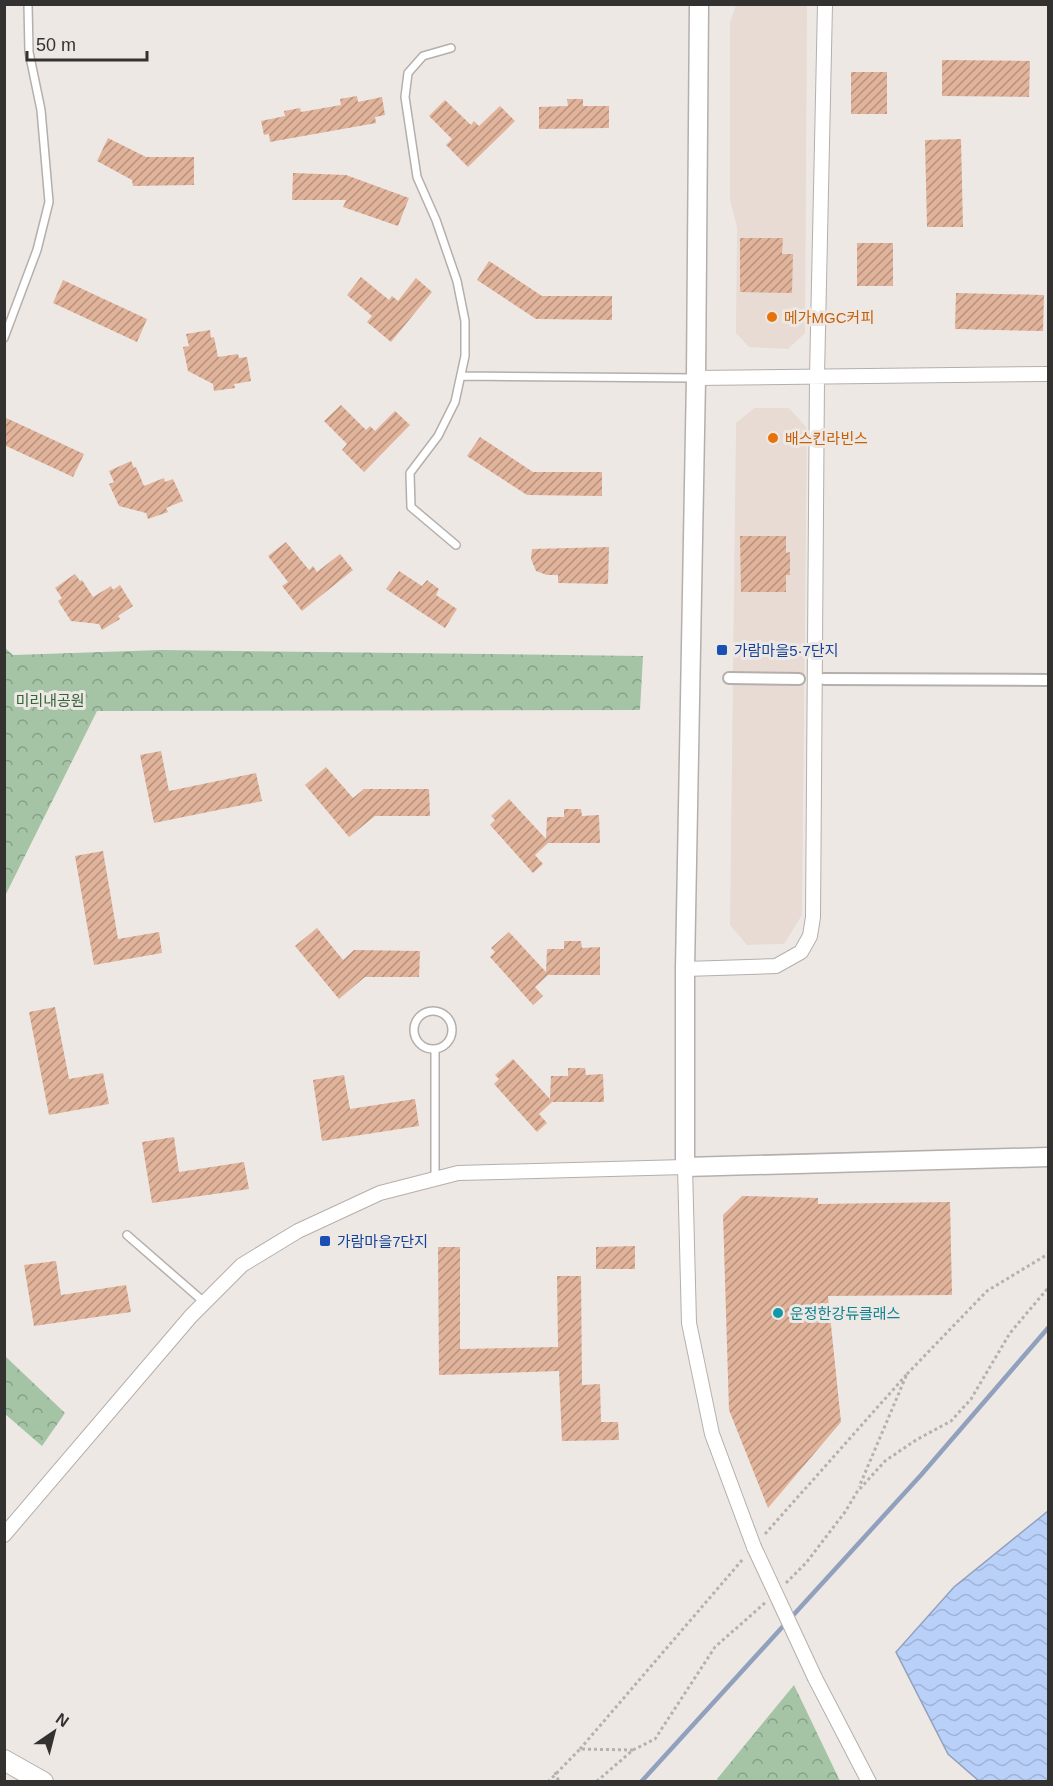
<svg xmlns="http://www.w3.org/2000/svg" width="1053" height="1786" viewBox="0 0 1053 1786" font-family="Arial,'Noto Sans KR',sans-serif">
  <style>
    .built { fill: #e7dbd4 }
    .park { fill: url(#park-crowns) }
    .water { fill: url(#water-waves); stroke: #91a1bd; stroke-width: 1.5 }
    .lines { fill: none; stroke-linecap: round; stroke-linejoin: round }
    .stream { stroke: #91a1bd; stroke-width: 4.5 }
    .building { fill: url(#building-hatch) }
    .service-casing { stroke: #b4afac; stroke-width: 10 }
    .pedestrian-casing { stroke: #b4afac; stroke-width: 14 }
    .minor-casing { stroke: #b4afac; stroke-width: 16 }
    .tertiary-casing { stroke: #b4afac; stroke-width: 21 }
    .secondary-casing { stroke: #b4afac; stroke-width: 22 }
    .path { stroke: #b5b1ae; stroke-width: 3; stroke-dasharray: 3 3; stroke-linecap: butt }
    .service { stroke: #fff; stroke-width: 7 }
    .pedestrian { stroke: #fff; stroke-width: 10 }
    .minor { stroke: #fff; stroke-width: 14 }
    .tertiary { stroke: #fff; stroke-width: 18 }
    .secondary { stroke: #fff; stroke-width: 20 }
    .minor-bridge-casing { stroke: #b4afac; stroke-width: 16; stroke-linecap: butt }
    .minor-bridge { stroke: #fff; stroke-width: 14 }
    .food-dot { fill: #e8710a; stroke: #eee8e5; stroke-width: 2 }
    .transit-dot { fill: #1a4fb4; stroke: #eee8e5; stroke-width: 2 }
    .culture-dot { fill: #0f9aa8; stroke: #eee8e5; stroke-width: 2 }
    .labels { text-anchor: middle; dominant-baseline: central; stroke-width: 6; stroke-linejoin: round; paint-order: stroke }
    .food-label { font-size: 15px; fill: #c56008; stroke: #eee8e5; text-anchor: start }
    .transit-label { font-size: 15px; fill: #164399; stroke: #eee8e5; text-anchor: start }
    .park-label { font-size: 15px; fill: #316436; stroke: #eee8e5 }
    .culture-label { font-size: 15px; fill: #0d838f; stroke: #eee8e5; text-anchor: start }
  </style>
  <defs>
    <pattern id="park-crowns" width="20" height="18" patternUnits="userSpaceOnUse" patternTransform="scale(1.5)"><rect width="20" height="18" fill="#a4c4a5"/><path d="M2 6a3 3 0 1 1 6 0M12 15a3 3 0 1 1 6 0" fill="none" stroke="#86a087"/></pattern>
    <pattern id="water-waves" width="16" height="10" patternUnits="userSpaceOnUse" patternTransform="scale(1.5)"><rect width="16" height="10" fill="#b9d0f9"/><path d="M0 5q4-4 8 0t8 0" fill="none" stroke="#a0b3d6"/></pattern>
    <pattern id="building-hatch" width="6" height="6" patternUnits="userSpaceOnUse" patternTransform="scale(1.5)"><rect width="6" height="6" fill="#e0b39a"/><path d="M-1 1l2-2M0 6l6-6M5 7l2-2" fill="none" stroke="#b6927e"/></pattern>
  </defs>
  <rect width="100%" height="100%" fill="#eee8e5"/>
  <path class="built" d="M736,5H807L805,333L788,349L749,347L736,333L737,227L730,200V22Z
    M754,408H789L807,428L802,915L784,944L747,945L730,925L736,423Z"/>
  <path class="park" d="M5,648L13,655L161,650L643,656L640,710L97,711L5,896Z
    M5,1356L65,1413L42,1446L5,1414Z
    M794,1685L840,1781H718L717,1779Z"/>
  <path class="water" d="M1048,1511V1781H979L948,1754L896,1652L954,1587Z"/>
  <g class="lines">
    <path class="stream" d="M641,1782L921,1475L1048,1328"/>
  </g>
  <path class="building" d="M942,60L1030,61L1029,97L942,96Z
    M851,72H887V114H851Z
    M357,96L358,102L382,97L385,115L375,117L376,123L270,142L269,134L264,135L261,121L285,116L284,111L300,108L301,112L341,105L340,99Z
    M567,99H583V106H609V128L539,129V107L568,106Z
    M445,100L471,125L474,121L479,126L500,106L515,121L468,167L446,145L452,139L429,116Z
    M108,138L146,157H194V185L133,186L132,180L97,161Z
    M961,139L963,227H927L925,140Z
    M293,173L346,175L409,198L398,226L343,207L346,200H292Z
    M740,238H783L782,254H793L792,293L740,292Z
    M857,243H893V286H857Z
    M489,261L542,296H612V320L536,319L477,280Z
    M361,277L389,300L392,296L398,301L416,278L432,292L391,342L367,322L372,316L347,295Z
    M63,280L147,319L137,342L53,303Z
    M956,293L1044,295L1043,331L955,329Z
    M210,330L211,338L214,337L218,357L238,354L239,358L247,357L251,381L234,384L235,388L214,391L213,384L188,371L183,347L189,346L186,334Z
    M341,405L366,430L370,426L375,431L395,411L410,425L364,472L342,450L347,444L324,421Z
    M4,417L84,454L73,477L4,445Z
    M480,437L533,472H602V496L527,495L467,456Z
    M131,461L134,468L136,467L144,486L164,478L165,482L173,479L183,501L166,508L168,512L148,519L146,513L119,506L109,484L114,482L109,471Z
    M740,536H786V553L790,552V575H786V592H741Z
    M286,542L309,570L313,566L317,572L340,554L353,570L302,611L282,586L288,582L268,556Z
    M609,547L608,584L558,583V575H547L536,571L531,559L532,549Z
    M399,571L422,586L427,580L439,589L436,595L457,609L445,628L386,589Z
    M75,574L80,581L82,580L93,597L111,586L113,590L120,585L133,606L118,616L120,619L102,630L99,624L71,621L58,601L62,598L55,588Z
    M161,751L169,791L256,773L262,801L154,823L140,755Z
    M326,767L353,798L364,789H429L430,816H375L349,837L305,785Z
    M509,799L546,839L547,817H564V809H581L582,816L599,815L600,843H548L535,855L543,864L533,873L490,825L495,820L491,816Z
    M103,851L118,939L159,932L162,953L94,965L75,856Z
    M317,928L343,960L354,950L420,951L419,977H365L339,999L295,946Z
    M509,932L546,972L547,949H564V941H581L582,948L600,947V975H548L535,987L543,996L533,1005L490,957L495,952L491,948Z
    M55,1007L69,1079L103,1073L109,1104L49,1115L29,1012Z
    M513,1059L550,1099L551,1076H568V1068H585L586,1075L603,1074L604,1102H552L539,1114L547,1123L537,1132L494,1084L499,1079L495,1075Z
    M344,1075L350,1109L415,1099L419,1126L322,1141L313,1080Z
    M174,1137L179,1172L244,1162L249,1189L152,1203L142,1142Z
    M742,1196L818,1198V1204L950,1202L952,1295L828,1296L841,1422L768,1508L729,1410L723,1215Z
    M635,1246V1269H596V1247Z
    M438,1247H460V1349L558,1347L557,1276H581L582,1385L600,1384L601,1422H618L619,1440L562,1441L559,1371L439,1375Z
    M56,1261L61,1295L126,1285L131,1312L34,1326L24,1265Z"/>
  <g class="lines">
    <defs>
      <path id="service" d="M451,48L423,56L408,73L405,97L417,177L436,220L457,281L465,321V356L455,402L438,436L410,473L411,507L456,545
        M4,338L37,250L49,202L41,110L29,52L28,4
        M461,376L695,378
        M414 1030a19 19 0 1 1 38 0a19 19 0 1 1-38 0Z
        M435,1049V1179
        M127,1235L204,1302"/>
      <path id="pedestrian" d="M729,678L799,679
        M824,679L1048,680"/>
      <path id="minor" d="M696,378L1048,374
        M685,969L776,966L801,952L810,936L813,917L817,376L825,4
        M4,1535L191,1316L242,1265L298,1231L380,1193L458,1173L685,1167L689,1323L712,1434L754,1547
        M815,1678L869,1782"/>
      <path id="tertiary" d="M699,4L696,378L685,969V1167L1048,1157"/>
      <path id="secondary" d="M4,1760L43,1782"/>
    </defs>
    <use href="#service" class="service-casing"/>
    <use href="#pedestrian" class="pedestrian-casing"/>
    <use href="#minor" class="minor-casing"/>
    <use href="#tertiary" class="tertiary-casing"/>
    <use href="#secondary" class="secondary-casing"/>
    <path class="path" d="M907,1374L987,1291L1048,1254
      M765,1534L907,1374L859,1487
      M786,1583L806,1563L845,1512L857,1492L885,1461L916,1440L951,1421L971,1399L1010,1333L1048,1288
      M580,1749L743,1559
      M633,1750L655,1739L715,1647L766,1602
      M555,1772L559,1782
      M548,1782L580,1749L633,1750L596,1782"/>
    <use href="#service" class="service"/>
    <use href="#pedestrian" class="pedestrian"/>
    <use href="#minor" class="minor"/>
    <use href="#tertiary" class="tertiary"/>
    <use href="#secondary" class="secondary"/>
    <defs>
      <path id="minor-bridge" d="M754,1547L815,1678"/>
    </defs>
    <use href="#minor-bridge" class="minor-bridge-casing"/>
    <use href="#minor-bridge" class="minor-bridge"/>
  </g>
  <g class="food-dot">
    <circle cx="772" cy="317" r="6"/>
    <circle cx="773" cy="438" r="6"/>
  </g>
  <g class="transit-dot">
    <rect x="716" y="644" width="12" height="12" rx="3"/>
    <rect x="319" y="1235" width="12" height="12" rx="3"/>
  </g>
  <circle class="culture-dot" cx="778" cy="1313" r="6"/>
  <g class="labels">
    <g class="food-label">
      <text x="784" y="317">메가MGC커피</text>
      <text x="785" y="438">배스킨라빈스</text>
    </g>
    <g class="transit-label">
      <text x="734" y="650">가람마을5·7단지</text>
      <text x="337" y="1241">가람마을7단지</text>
    </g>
    <g class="park-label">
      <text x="50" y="700">미리내공원</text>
    </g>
    <g class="culture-label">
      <text x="790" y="1313">운정한강듀클래스</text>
    </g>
  </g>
  <rect width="1053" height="1786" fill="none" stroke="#343231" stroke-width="12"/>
  <g transform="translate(54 1732) rotate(35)" stroke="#eee8e5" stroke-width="4.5" paint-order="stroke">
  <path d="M0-4.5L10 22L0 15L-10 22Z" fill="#343231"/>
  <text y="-9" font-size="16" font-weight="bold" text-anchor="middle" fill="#343231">N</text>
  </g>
  <path d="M27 51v9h120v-9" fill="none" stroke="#343231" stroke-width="3"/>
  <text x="36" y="51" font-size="18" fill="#343231" stroke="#eee8e5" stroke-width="4.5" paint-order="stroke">50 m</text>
</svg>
